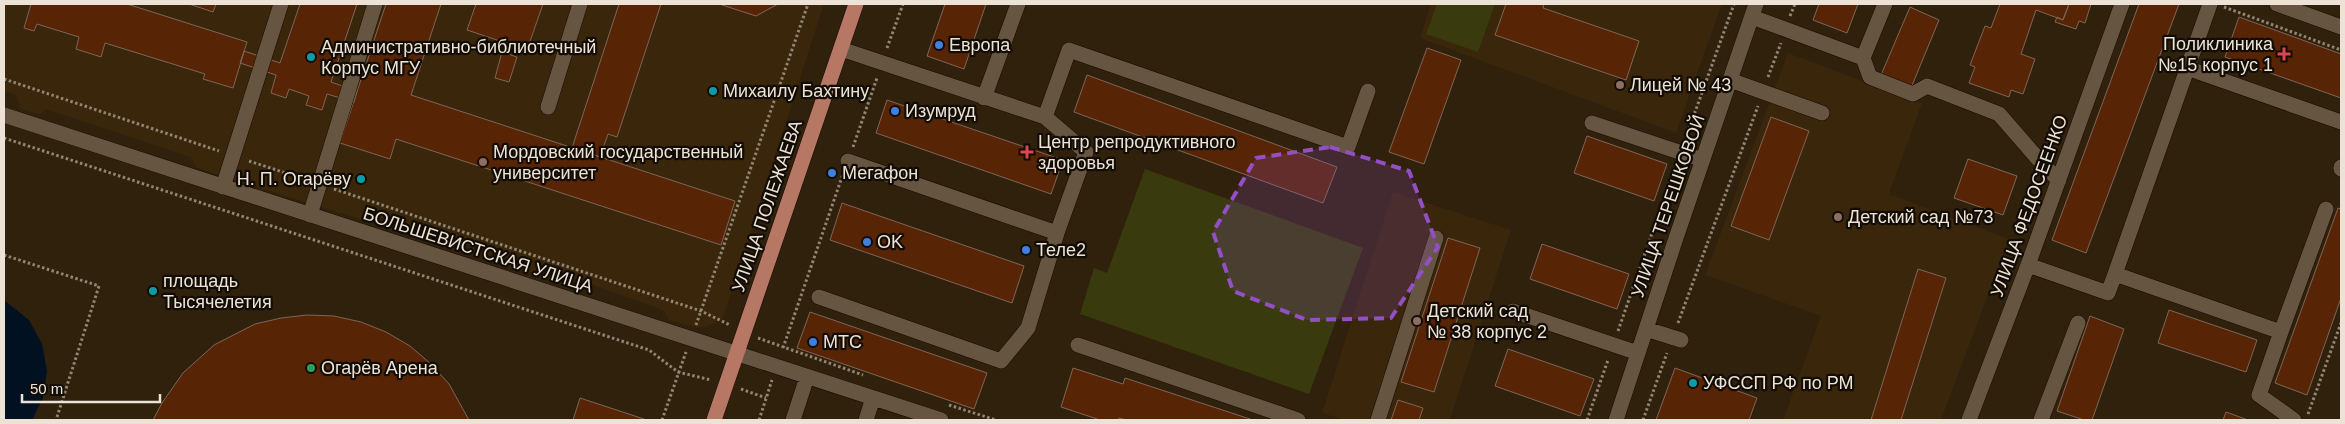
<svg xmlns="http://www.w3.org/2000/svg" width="2345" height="424" viewBox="0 0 2345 424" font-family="Helvetica,sans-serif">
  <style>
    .built { fill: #39260b }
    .green { fill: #393a0d }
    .water { fill: #011122 }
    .building { fill: #572505; stroke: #7f6558 }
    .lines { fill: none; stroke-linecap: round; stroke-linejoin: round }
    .minor-casing { stroke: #170a00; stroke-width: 16 }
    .major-casing { stroke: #170a00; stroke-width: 16 }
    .path { stroke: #918575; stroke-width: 3; stroke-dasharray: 2.5 2.5; stroke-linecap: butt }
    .minor { stroke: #665540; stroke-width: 15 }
    .major { stroke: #b67765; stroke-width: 15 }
    .marked { fill: #9250c4; fill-opacity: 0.2; stroke: #9250c4; stroke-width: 4; stroke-dasharray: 10 6; stroke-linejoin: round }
    .shop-dot { fill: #3f7fe0; stroke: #120c05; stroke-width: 2 }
    .health-dot { fill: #e0444e; stroke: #120c05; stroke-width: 2 }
    .culture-dot { fill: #0f9aa8; stroke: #120c05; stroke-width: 2 }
    .education-dot { fill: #8d6e63; stroke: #120c05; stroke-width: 2 }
    .leisure-dot { fill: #2e9e5b; stroke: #120c05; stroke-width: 2 }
    .labels { text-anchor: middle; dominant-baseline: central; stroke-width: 4.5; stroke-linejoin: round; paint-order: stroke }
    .poi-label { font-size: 18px; fill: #ece2d6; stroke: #120c05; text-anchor: start }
    .street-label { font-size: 18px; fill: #ece2d6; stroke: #120c05 }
  </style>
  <rect width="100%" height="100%" fill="#30210d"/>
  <path class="built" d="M4,4H824L723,318L709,326L698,328L669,320L663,310L570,277L567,285L505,264L500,255L376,216L372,223L197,168L190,157L45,109L41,115L20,109L17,95L4,91Z
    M1431,4H1722L1676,133L1420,38Z
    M1788,53L1922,103L1889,194L2009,239L1941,420H1783L1821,316L1705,275Z
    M1393,192L1511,230L1450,420H1344L1322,413Z"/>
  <path class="green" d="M1437,4H1495L1478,52L1426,34Z
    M1145,169L1363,248L1309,394L1080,314L1094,268L1107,273Z"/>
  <path class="water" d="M4,300L29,320L42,344L47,371L43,398L32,420H4Z"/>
  <path class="building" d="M31,4H127L247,42L233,88L203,79L205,74L105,43L101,57L76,49L79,37L37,24L34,31L24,28Z
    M189,4H216L213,12Z
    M300,4H357L331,82L357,91L354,102L327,94L322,110L306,105L309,96L289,89L286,98L271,93L276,75L240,63L244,51L280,63Z
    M386,4H441L411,95L735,201L721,245L396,139L390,159L340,143Z
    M476,4H543L527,50L467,30Z
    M619,4H661L617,137L608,134L600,157L572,148Z
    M719,4H778L756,16Z
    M945,4H986L964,69L927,56Z
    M1506,4H1544L1543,8L1639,41L1626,80L1495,35Z
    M1819,4H1858L1847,33L1813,20Z
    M2000,4H2069L2063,20L2036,10L2021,54L2035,59L2023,94L2011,90L2009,97L1969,83L1975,67L1970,65L1985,26L1991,28Z
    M2069,4H2091L2085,23L2079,21L2076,29L2055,22L2057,17L2063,20Z
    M2139,4H2179L2086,253L2052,240Z
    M1910,7L1939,20L1911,88L1881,75Z
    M2239,17L2341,54V98L2225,57Z
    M1427,48L1461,60L1424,164L1389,152Z
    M502,52L517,57L509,82L495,78Z
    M1087,75L1337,167L1323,203L1074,112Z
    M887,100L1063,160L1051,194L876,133Z
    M1771,117L1809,131L1769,240L1731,226Z
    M1587,136L1667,164L1654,201L1574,173Z
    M1968,159L2017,176L2003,215L1954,198Z
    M842,203L1024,266L1012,303L830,240Z
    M2338,208L2341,209V298L2307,395L2275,383Z
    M1448,238L1480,248L1434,392L1401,382Z
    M1542,244L1629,274L1617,309L1530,279Z
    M1918,269L1946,278L1901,420H1871Z
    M2169,310L2257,340L2246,372L2158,343Z
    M810,312L987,373L974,409L797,348Z
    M307,315L334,316L361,322L386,332L410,346L431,364L449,384L469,420H153L162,403L183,373L214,345L255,324L281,318Z
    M2090,316L2124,329L2092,420H2084L2057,411Z
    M1508,349L1594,379L1580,416L1495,386Z
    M1073,368L1123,384L1125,378L1253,420H1127L1119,418L1118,420H1100L1061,407Z
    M1675,368L1757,398L1749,420H1656Z
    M580,398L644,419L643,420H573Z
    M1398,400L1423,408L1419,420H1391Z
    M2226,412L2248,420H2223Z"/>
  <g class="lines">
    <defs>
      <path id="minor" d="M1885,4L1863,58L1870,77L1913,94L1927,86L1999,114L2039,160
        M2210,4L2115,274L2281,332L2259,395L2294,420
        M2277,4L2341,27
        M1752,17L1863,58
        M2187,68L2341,122
        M1730,80L1822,113
        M984,98L1018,4
        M548,107L580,4
        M4,115L941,420
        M1045,117L1069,50L1348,147L1368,91
        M1592,123L1703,160
        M848,161L1057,233
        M2042,164L2059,180
        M2341,169V167
        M223,187L281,4
        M310,215L375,4
        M2028,265L2108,293L2115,274
        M819,297L1001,361L1028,328L1057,233L1086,152L1045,117L841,49
        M1513,311L1638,353
        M1646,329L1681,340
        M2281,332L2326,209
        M1078,345L1298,420
        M793,420L807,377
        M866,420L873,398
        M1378,420L1436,238
        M1616,420L1676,238L1756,4
        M1969,420L2028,265L2122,4
        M2041,420L2078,323"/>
      <path id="major" d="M714,420L856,4"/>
    </defs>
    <use href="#minor" class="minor-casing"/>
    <use href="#major" class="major-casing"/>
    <path class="path" d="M2224,7L2341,50
      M1790,16L1795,4
      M887,48L903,4
      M1768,77L1781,43
      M4,79L219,151
      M1686,137L1734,4
      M4,138L649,350L678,372L711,380
      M853,147L877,78
      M249,161L304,179
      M334,189L701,311L730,325
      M4,255L99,286L56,420
      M1678,323L1758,106
      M696,325L808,4
      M1618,331L1675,167
      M758,338L863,375
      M783,348L843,174
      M741,389L766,398
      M949,405L996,420
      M2308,414L2341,323
      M662,420L686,352
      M759,420L772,380
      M1587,420L1608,360
      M1643,420L1667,353"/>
    <use href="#minor" class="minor"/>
    <use href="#major" class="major"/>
  </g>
  <path class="marked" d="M1330,147L1409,171L1438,247L1391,318L1307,320L1233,291L1213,232L1256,158Z"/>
  <g class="shop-dot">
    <circle cx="939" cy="45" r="5"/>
    <circle cx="895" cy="111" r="5"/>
    <circle cx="832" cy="173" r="5"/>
    <circle cx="867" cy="242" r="5"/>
    <circle cx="1026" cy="250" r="5"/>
    <circle cx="813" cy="342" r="5"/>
  </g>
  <g class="health-dot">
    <path d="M2281.5 46.5h5v5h5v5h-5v5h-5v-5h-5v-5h5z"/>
    <path d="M1024.5 144.5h5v5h5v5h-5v5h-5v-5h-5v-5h5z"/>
  </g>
  <g class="culture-dot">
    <circle cx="311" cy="57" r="5"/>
    <circle cx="713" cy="91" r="5"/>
    <circle cx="361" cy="179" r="5"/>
    <circle cx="153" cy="291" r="5"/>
    <circle cx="1693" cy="383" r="5"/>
  </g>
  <g class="education-dot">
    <circle cx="1620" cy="85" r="5"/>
    <circle cx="483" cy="162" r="5"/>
    <circle cx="1838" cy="217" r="5"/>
    <circle cx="1417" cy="321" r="5"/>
  </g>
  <circle class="leisure-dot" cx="311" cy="368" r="5"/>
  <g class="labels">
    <g class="poi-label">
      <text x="2273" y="44" text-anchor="end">Поликлиника<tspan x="2273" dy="21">№15 корпус 1</tspan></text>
      <text x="949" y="45">Европа</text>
      <text x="321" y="47">Административно-библиотечный<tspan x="321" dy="21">Корпус МГУ</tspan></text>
      <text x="1630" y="85">Лицей № 43</text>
      <text x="723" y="91">Михаилу Бахтину</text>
      <text x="905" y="111">Изумруд</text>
      <text x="1038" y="142">Центр репродуктивного<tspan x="1038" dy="21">здоровья</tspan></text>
      <text x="493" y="152">Мордовский государственный<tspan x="493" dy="21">университет</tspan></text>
      <text x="842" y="173">Мегафон</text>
      <text x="351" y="179" text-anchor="end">Н. П. Огарёву</text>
      <text x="1848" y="217">Детский сад №73</text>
      <text x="877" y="242">OK</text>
      <text x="1036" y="250">Теле2</text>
      <text x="163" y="281">площадь<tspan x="163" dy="21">Тысячелетия</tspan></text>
      <text x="1427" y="311">Детский сад<tspan x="1427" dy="21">№ 38 корпус 2</tspan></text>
      <text x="823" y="342">МТС</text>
      <text x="321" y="368">Огарёв Арена</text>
      <text x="1703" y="383">УФССП РФ по РМ</text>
    </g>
    <g class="street-label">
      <text transform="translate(767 206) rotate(-71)">УЛИЦА ПОЛЕЖАЕВА</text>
      <text transform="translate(1668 206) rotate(-71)">УЛИЦА ТЕРЕШКОВОЙ</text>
      <text transform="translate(2029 206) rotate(-70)">УЛИЦА ФЕДОСЕЕНКО</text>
      <text transform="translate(478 250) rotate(18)">БОЛЬШЕВИСТСКАЯ УЛИЦА</text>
    </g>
  </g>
  <rect width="2345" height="424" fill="none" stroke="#ece2d6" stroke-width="10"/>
  <path d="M22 394v8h138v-8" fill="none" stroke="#ece2d6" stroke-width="2.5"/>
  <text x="30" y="394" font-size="15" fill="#ece2d6" stroke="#120c05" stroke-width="4" paint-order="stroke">50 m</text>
</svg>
